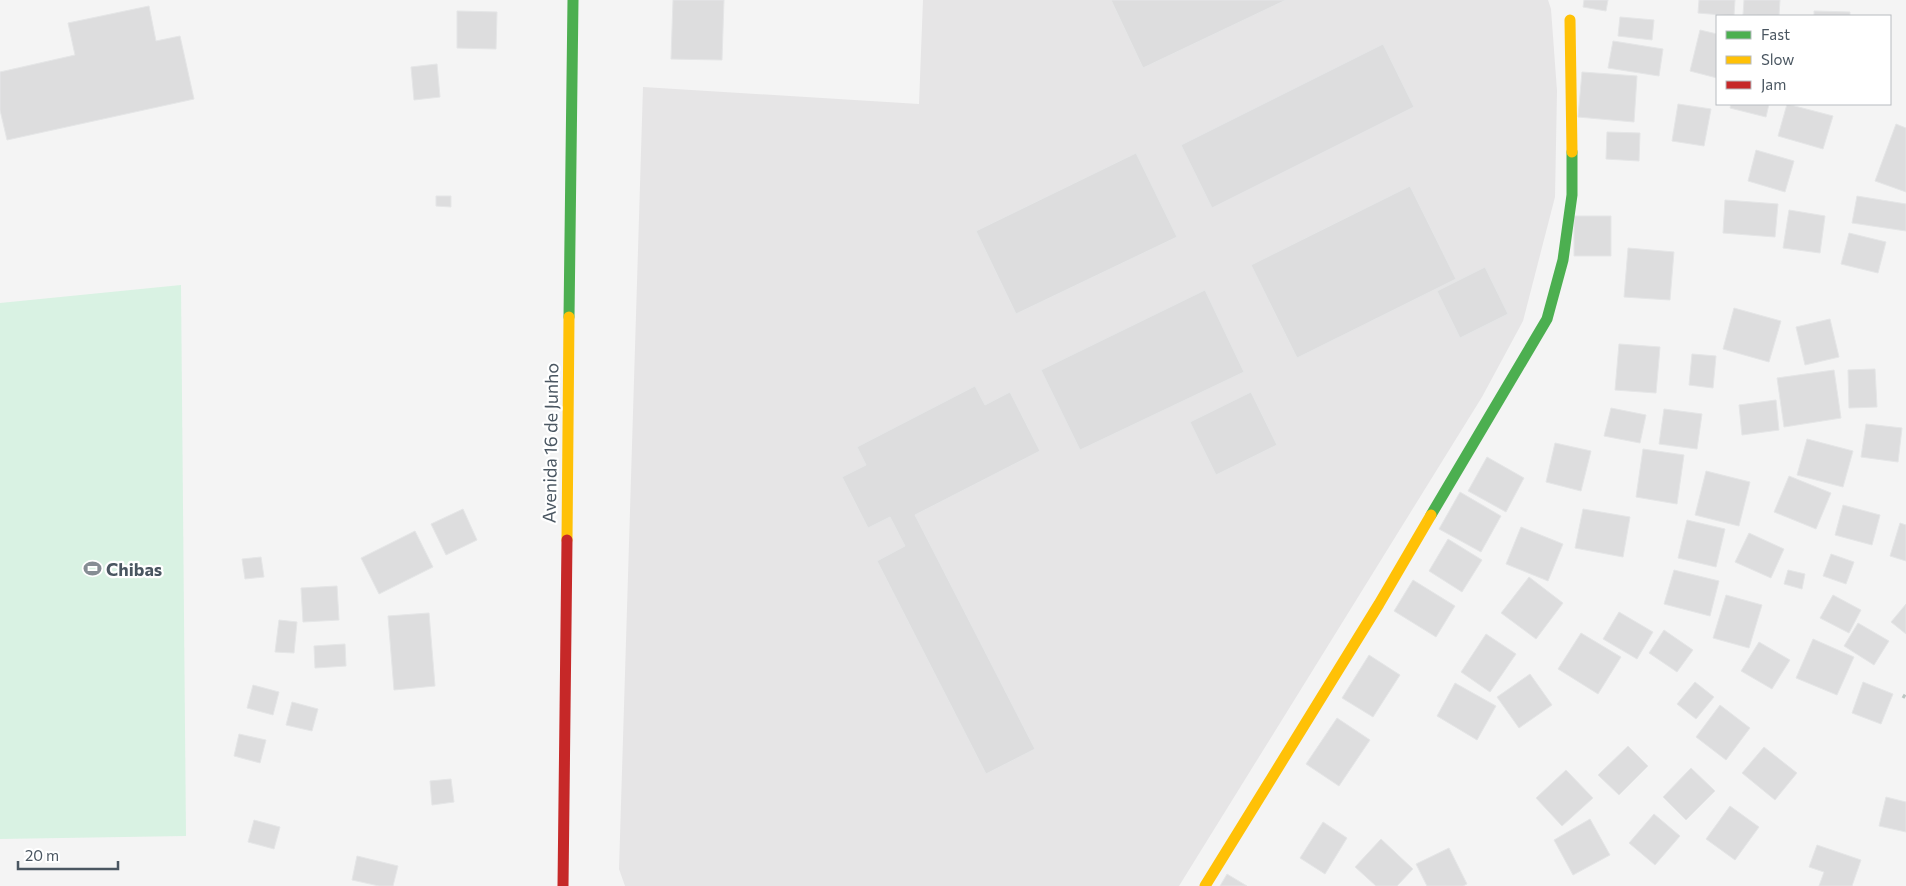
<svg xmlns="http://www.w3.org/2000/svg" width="1906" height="886" viewBox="0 0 1906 886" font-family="Commissioner,sans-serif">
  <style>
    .education { fill: #e6e5e6 }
    .green { fill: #d9f2e3 }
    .building { fill: #ddddde; stroke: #e5e6e7 }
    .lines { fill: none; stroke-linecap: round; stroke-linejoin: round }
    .path { stroke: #bcc7c4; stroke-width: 3; stroke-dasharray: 4 2.5; stroke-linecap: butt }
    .fast { stroke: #4caf50; stroke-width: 11 }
    .slow { stroke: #ffc107; stroke-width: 11 }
    .jam { stroke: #c62828; stroke-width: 11 }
    .labels { text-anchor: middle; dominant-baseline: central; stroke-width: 4.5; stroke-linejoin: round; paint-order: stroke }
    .street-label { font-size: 18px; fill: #4a5661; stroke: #fff }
    .poi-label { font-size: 18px; font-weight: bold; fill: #4a5661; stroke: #fff; text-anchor: start }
  </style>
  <rect width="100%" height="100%" fill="#f4f4f4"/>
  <path class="education" d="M923,0H1548L1551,9L1557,91L1555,197L1523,321L1482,397L1179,886H625L619,869L643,87L919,104Z"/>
  <path class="green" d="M181,285L186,836L0,839V303Z"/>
  <path class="building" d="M673,0H724L722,60L671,59Z
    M1111,0H1286L1143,68Z
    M1584,0H1608L1606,11L1583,7Z
    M1699,0H1735L1734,16L1698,13Z
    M1744,0H1780L1779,16L1743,15Z
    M149,6L156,41L180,36L194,99L7,140L0,110V72L75,55L68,23Z
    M457,11L497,12L496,49L457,48Z
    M1814,11L1850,12V16H1814Z
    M1620,17L1654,20L1652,40L1618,36Z
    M1700,30L1717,34V78L1690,71Z
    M1613,41L1663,49L1659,76L1608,68Z
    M1383,44L1414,107L1212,208L1181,145Z
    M437,64L440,97L414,100L411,67Z
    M1582,72L1637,76L1634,122L1578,117Z
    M1678,104L1711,109L1704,146L1672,141Z
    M1731,104H1769L1766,117L1730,108Z
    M1787,104L1833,116L1823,149L1778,136Z
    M1896,124L1906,128V192L1875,181Z
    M1607,132L1640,133L1639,161L1606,159Z
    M1756,150L1794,161L1785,192L1748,181Z
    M1136,153L1177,237L1016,314L976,231Z
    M1410,186L1456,279L1297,358L1251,265Z
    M436,196H451V207L436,206Z
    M1857,196L1906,204V231L1852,223Z
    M1725,200L1778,204L1775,237L1723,233Z
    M1789,210L1825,216L1820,253L1783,248Z
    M1574,216H1611V256H1574Z
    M1849,233L1886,242L1878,273L1841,264Z
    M1628,248L1674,252L1670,300L1624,297Z
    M1485,267L1508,314L1460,338L1437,291Z
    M1205,290L1244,372L1080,450L1041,370Z
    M1734,308L1781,321L1769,362L1723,349Z
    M1830,319L1839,357L1805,365L1796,327Z
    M1619,344L1660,347L1656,393L1615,390Z
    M1692,354L1716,356L1713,388L1689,385Z
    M1875,369L1877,407L1849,408L1848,370Z
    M1834,370L1841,418L1784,427L1777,378Z
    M975,386L985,405L1010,392L1040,451L915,515L1035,749L986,774L877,561L905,546L890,517L868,528L842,477L866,465L857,447Z
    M1251,392L1277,445L1216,475L1190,422Z
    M1776,400L1779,430L1742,435L1739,405Z
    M1611,408L1646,415L1640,443L1604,436Z
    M1664,409L1702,414L1697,449L1659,444Z
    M1866,424L1902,428L1898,462L1861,457Z
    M1807,439L1853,451L1843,487L1797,475Z
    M1555,443L1591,451L1581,491L1546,482Z
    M1643,449L1684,455L1677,504L1636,497Z
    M1487,457L1524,478L1506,512L1468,491Z
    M1706,471L1750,482L1739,526L1695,515Z
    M1789,476L1831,493L1816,529L1774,512Z
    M1460,492L1501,516L1481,552L1439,529Z
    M1843,505L1880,515L1872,545L1835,535Z
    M463,509L477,540L446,555L431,524Z
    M1583,509L1630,517L1623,557L1575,548Z
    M1687,520L1725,529L1716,567L1678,558Z
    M1900,523L1906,525V561L1890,556Z
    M1521,527L1563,544L1548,581L1506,564Z
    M415,531L433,567L379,594L361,558Z
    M1749,533L1784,549L1771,578L1735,562Z
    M1448,539L1482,560L1462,592L1429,571Z
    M1831,554L1854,562L1846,584L1823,576Z
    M261,557L264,577L245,579L242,559Z
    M1674,570L1719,581L1710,616L1664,604Z
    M1788,570L1805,574L1802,589L1784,584Z
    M1529,577L1563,603L1536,639L1501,613Z
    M1413,580L1455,606L1436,637L1394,611Z
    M337,586L339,620L303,622L301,588Z
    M1726,595L1762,605L1749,648L1713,638Z
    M1833,595L1861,610L1849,633L1820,618Z
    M1906,604V634L1891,622Z
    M1619,612L1653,632L1637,659L1603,639Z
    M429,613L435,686L394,690L388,616Z
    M279,620L297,622L294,653L275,652Z
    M1858,623L1889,641L1874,665L1844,646Z
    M1664,630L1693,650L1677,672L1649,653Z
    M1581,633L1621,657L1598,694L1558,669Z
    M1486,634L1516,654L1490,692L1461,672Z
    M1813,639L1854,657L1837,695L1796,678Z
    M1759,642L1790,660L1772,689L1741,671Z
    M345,644L346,666L315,668L314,646Z
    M1369,655L1400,675L1373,717L1342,698Z
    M1530,674L1552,705L1519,728L1497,697Z
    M1695,682L1714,697L1696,719L1677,704Z
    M1863,682L1893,694L1881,724L1852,713Z
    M1455,683L1496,706L1477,740L1437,716Z
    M253,685L279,692L273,715L247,708Z
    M292,702L318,709L312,731L286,725Z
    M1720,705L1750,728L1726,760L1696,737Z
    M1337,718L1370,740L1339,786L1306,764Z
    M239,734L266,740L260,763L234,756Z
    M1628,746L1648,766L1619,795L1598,775Z
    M1764,747L1797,773L1775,800L1742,773Z
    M1691,768L1715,791L1686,820L1663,797Z
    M1566,770L1593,798L1562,826L1536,798Z
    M451,779L454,802L432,805L430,781Z
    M1886,797L1906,802V832L1879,826Z
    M1730,806L1759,827L1735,860L1706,839Z
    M1654,814L1680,836L1655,865L1629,843Z
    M1590,819L1610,855L1573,875L1554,840Z
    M254,820L280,827L274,849L248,842Z
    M1323,822L1347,838L1325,874L1300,858Z
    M1381,839L1413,869L1397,886H1376L1355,867Z
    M1817,845L1861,860L1852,886H1819L1824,872L1809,867Z
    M1449,848L1467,884L1463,886H1427L1416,864Z
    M357,856L398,866L393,886H379L352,880Z
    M1227,874L1247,886H1220Z"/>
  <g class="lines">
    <path class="path" d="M1903,698L1906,693"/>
    <path class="fast" d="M569,317L573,0
      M1431,515L1547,319L1563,260L1572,195V152"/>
    <path class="slow" d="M1570,20L1572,152
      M567,540L569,317
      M1205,886L1379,604L1431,515"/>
    <path class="jam" d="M563,886L567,540"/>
  </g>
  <defs>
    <symbol id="stadium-bare" viewBox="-9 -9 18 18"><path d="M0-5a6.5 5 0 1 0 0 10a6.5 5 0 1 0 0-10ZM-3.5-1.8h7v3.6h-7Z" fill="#868d94" stroke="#fff" stroke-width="2.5" paint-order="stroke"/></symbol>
  </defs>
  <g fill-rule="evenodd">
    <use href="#stadium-bare" x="80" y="556" width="25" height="25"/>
  </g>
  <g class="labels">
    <g class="street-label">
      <text transform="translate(550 443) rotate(-89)">Avenida 16 de Junho</text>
    </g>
    <g class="poi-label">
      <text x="106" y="569">Chibas</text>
    </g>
  </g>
  <rect x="1716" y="15" width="175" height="90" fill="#ffffff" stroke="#b7bbc0"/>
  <rect x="1726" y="31" width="25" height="8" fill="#4caf50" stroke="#b7bbc0"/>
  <text x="1761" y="40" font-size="15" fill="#4a5661">Fast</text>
  <rect x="1726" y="56" width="25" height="8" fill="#ffc107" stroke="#b7bbc0"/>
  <text x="1761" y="65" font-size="15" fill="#4a5661">Slow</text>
  <rect x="1726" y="81" width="25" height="8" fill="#c62828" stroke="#b7bbc0"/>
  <text x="1761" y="90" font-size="15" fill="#4a5661">Jam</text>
  <path d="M18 861v8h100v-8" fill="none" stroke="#4a5661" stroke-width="2.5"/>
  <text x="25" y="861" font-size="15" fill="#4a5661" stroke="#ffffff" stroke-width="4" paint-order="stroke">20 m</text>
</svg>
